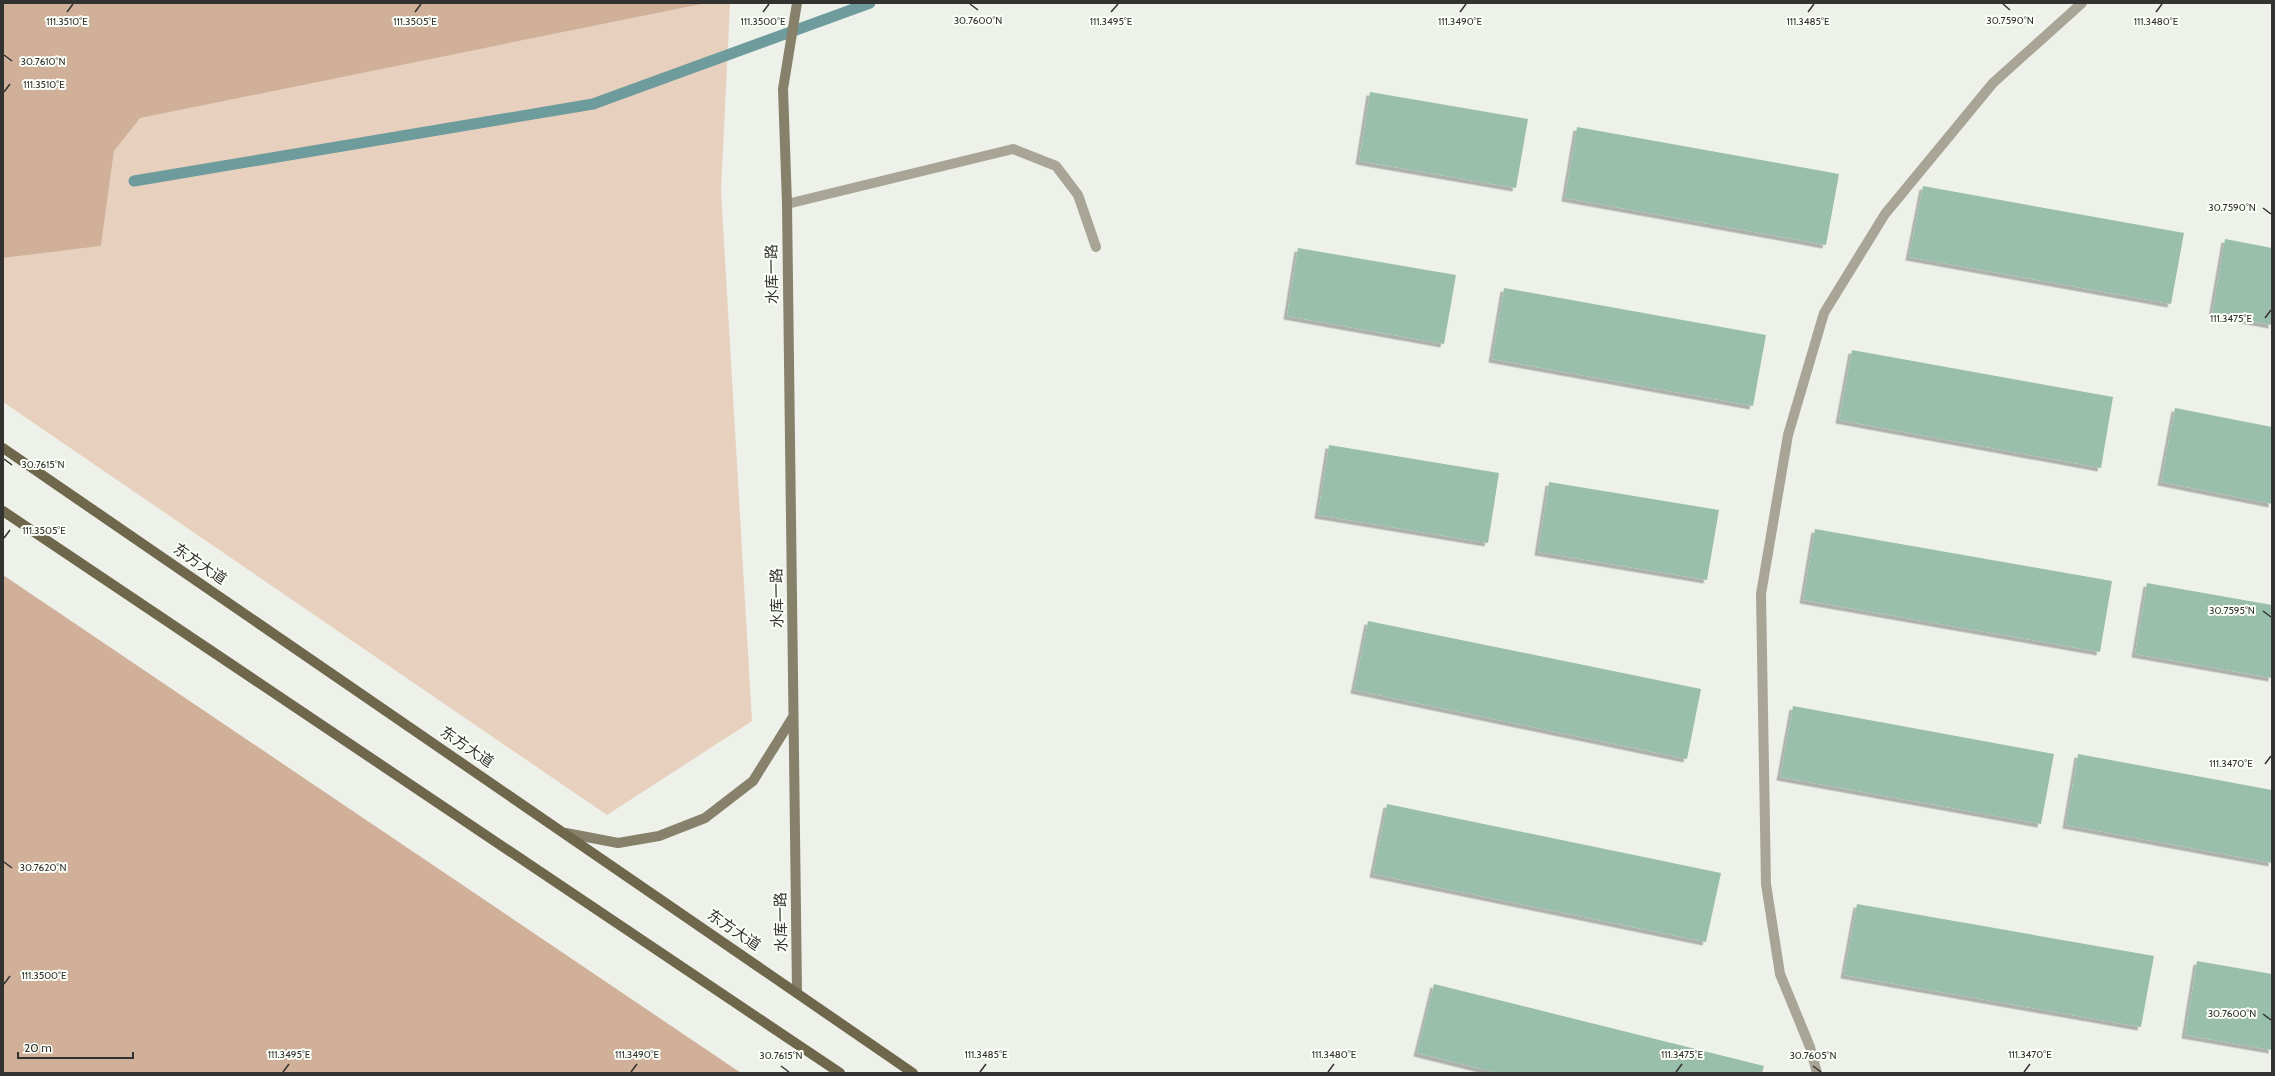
<svg xmlns="http://www.w3.org/2000/svg" width="2275" height="1076" viewBox="0 0 2275 1076" font-family="Cabin,'Noto Sans SC',sans-serif">
  <style>
    .green { fill: #e8d0be }
    .forest { fill: #d0b099 }
    .lines { fill: none; stroke-linecap: round; stroke-linejoin: round }
    .stream { stroke: #6e9b9c; stroke-width: 11 }
    .building { fill: #99bfac; filter: url(#shadow) }
    .lane { stroke: #a9a596; stroke-width: 10 }
    .street { stroke: #a9a596; stroke-width: 10 }
    .secondary { stroke: #87816b; stroke-width: 10 }
    .primary { stroke: #6f674c; stroke-width: 10 }
    .ticks { fill: none; stroke: #323330; stroke-width: 1.5 }
    .labels { text-anchor: middle; dominant-baseline: central; stroke-width: 4; stroke-linejoin: round; paint-order: stroke }
    .street-label { font-size: 15px; fill: #323330; stroke: #fbfff7 }
    .ticks-label { font-size: 10px; text-anchor: middle; fill: #323330; stroke: #fbfff7; stroke-width: 4; stroke-linejoin: round; paint-order: stroke }
  </style>
  <defs>
    <filter id="shadow"><feDropShadow dx="-3.5" dy="3.5" stdDeviation="0" flood-color="#0004"/></filter>
  </defs>
  <rect width="100%" height="100%" fill="#edf1e9"/>
  <path class="green" d="M707,3H730L721,191L752,721L607,815L3,402V258L101,246L114,151L139,118Z"/>
  <path class="forest" d="M3,3H707L140,118L114,151L101,246L3,258Z
    M3,575L741,1073H3Z"/>
  <g class="lines">
    <path class="stream" d="M134,181L593,104L870,3"/>
  </g>
  <path class="building" d="M1370,92L1528,119L1516,188L1359,161Z
    M1577,127L1839,174L1826,245L1565,198Z
    M1923,186L2184,233L2171,304L1909,257Z
    M2225,239L2272,248V325L2212,314Z
    M1298,248L1456,275L1444,344L1287,316Z
    M1504,288L1766,335L1753,406L1492,359Z
    M1852,350L2113,397L2101,468L1839,420Z
    M2175,408L2272,427V504L2161,482Z
    M1329,445L1499,473L1488,543L1318,515Z
    M1549,482L1719,510L1707,580L1538,552Z
    M1815,529L2112,581L2100,652L1803,600Z
    M2147,583L2272,605V678L2135,654Z
    M1368,621L1701,689L1687,759L1354,690Z
    M1793,706L2054,754L2041,824L1780,777Z
    M2078,754L2272,790V863L2066,825Z
    M1387,804L1721,873L1706,942L1373,874Z
    M1857,904L2154,956L2141,1027L1844,975Z
    M2197,961L2272,974V1050L2185,1035Z
    M1434,984L1764,1066L1762,1073H1498L1417,1053Z"/>
  <g class="lines">
    <path class="lane" d="M787,204L1013,149L1056,166L1078,195L1096,247"/>
    <path class="street" d="M1817,1073L1810,1047L1780,974L1766,884L1761,594L1788,435L1824,313L1885,214L1993,83L2082,3"/>
    <path class="secondary" d="M566,833L618,843L659,836L705,818L753,781L793,717
      M797,991L787,204L783,89L797,3"/>
    <path class="primary" d="M3,448L913,1073
      M3,511L840,1073"/>
  </g>
  <path class="ticks" d="M970,4L978,10M2003,4L2010,10M67,12L73,4M415,12L421,4M763,12L769,4M1111,12L1118,4M1460,12L1466,4M1808,12L1814,4M2156,12L2162,4M4,55L12,61M4,92L10,84M2263,208L2271,214M2265,318L2271,310M4,459L12,465M4,538L10,530M2263,611L2271,617M2265,764L2271,756M4,862L12,868M4,984L10,976M2263,1014L2271,1020M781,1066L789,1072M1813,1066L1821,1072M283,1072L289,1064M631,1072L637,1064M980,1072L986,1064M1328,1072L1334,1064M1676,1072L1682,1064M2024,1072L2030,1064"/>
  <g class="labels">
    <g class="street-label">
      <text transform="translate(772 274) rotate(-91)">水库一路</text>
      <text transform="translate(200 564) rotate(34)">东方大道</text>
      <text transform="translate(777 598) rotate(-91)">水库一路</text>
      <text transform="translate(467 747) rotate(34)">东方大道</text>
      <text transform="translate(781 922) rotate(-91)">水库一路</text>
      <text transform="translate(734 930) rotate(34)">东方大道</text>
    </g>
  </g>
  <g class="ticks-label">
    <text x="978" y="24">30.7600°N</text>
    <text x="2010" y="24">30.7590°N</text>
    <text x="1111" y="25">111.3495°E</text>
    <text x="2156" y="25">111.3480°E</text>
    <text x="67" y="25">111.3510°E</text>
    <text x="415" y="25">111.3505°E</text>
    <text x="763" y="25">111.3500°E</text>
    <text x="1460" y="25">111.3490°E</text>
    <text x="1808" y="25">111.3485°E</text>
    <text x="43" y="65">30.7610°N</text>
    <text x="44" y="88">111.3510°E</text>
    <text x="2232" y="211">30.7590°N</text>
    <text x="2231" y="322">111.3475°E</text>
    <text x="43" y="468">30.7615°N</text>
    <text x="44" y="534">111.3505°E</text>
    <text x="2232" y="614">30.7595°N</text>
    <text x="2231" y="767">111.3470°E</text>
    <text x="43" y="871">30.7620°N</text>
    <text x="44" y="979">111.3500°E</text>
    <text x="2232" y="1017">30.7600°N</text>
    <text x="289" y="1058">111.3495°E</text>
    <text x="637" y="1058">111.3490°E</text>
    <text x="986" y="1058">111.3485°E</text>
    <text x="1334" y="1058">111.3480°E</text>
    <text x="1682" y="1058">111.3475°E</text>
    <text x="2030" y="1058">111.3470°E</text>
    <text x="781" y="1059">30.7615°N</text>
    <text x="1813" y="1059">30.7605°N</text>
  </g>
  <rect width="2275" height="1076" fill="none" stroke="#323330" stroke-width="8"/>
  <path d="M18 1052v6h115v-6" fill="none" stroke="#323330" stroke-width="2"/>
  <text x="24" y="1052" font-size="12" fill="#323330" stroke="#fbfff7" stroke-width="3" paint-order="stroke">20 m</text>
</svg>
